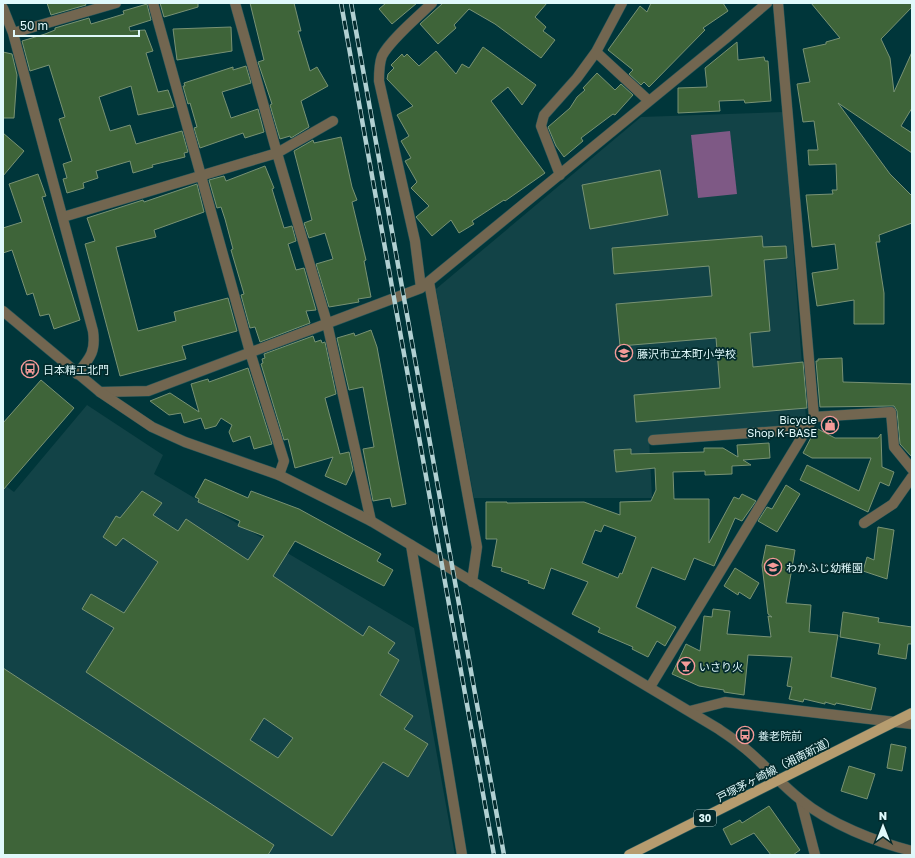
<svg xmlns="http://www.w3.org/2000/svg" width="915" height="858" viewBox="0 0 915 858" font-family="'Golos Text','Noto Sans JP',sans-serif">
  <style>
    .built { fill: #124347 }
    .water { fill: #7e5985 }
    .building { fill: #3e6439; stroke: #789274; fill-rule: evenodd }
    .lines { fill: none; stroke-linecap: round; stroke-linejoin: round }
    .minor-casing { stroke: #245559; stroke-width: 11 }
    .tertiary-casing { stroke: #245559; stroke-width: 11 }
    .primary-casing { stroke: #245559; stroke-width: 11 }
    .minor { stroke: #726650; stroke-width: 10 }
    .tertiary { stroke: #726650; stroke-width: 10 }
    .primary { stroke: #b69c6f; stroke-width: 10 }
    .rail-casing { stroke: #b1d0d2; stroke-width: 4.5 }
    .rail { stroke: #032b2d; stroke-width: 3; stroke-dasharray: 9; stroke-linecap: butt }
    .labels { text-anchor: middle; dominant-baseline: central; stroke-width: 3.5; stroke-linejoin: round; paint-order: stroke }
    .shield { fill: #032b2d; stroke: #9ebbbd; stroke-width: 1 }
    .shield-label { font-size: 10px; font-weight: bold; fill: #e0f9fb }
    .poi-label { font-size: 11px; fill: #e0f9fb; stroke: #032b2d; text-anchor: start }
    .street-label { font-size: 11px; fill: #e0f9fb; stroke: #032b2d }
  </style>
  <rect width="100%" height="100%" fill="#00363a"/>
  <path class="built" d="M783,112L806,418L803,424L649,437L652,498H474L436,289L641,117Z
    M87,405L163,455L154,474L414,628L455,855H3V484L14,492Z"/>
  <path class="water" d="M730,131L737,194L698,198L691,135Z"/>
  <path class="building" d="M47,3H85L86,5L51,15Z
    M160,3H198V7L164,17Z
    M250,3H294L301,31H298L310,71L317,67L328,86L301,101L309,127L291,138L290,136L280,139L277,129L270,105L272,104L258,62L264,60Z
    M386,3H417L392,24L379,9Z
    M443,3H547L535,17L546,27L543,31L555,40L541,58L495,24L469,9L454,25L456,28L438,44L420,24Z
    M651,3H723L728,11L703,28L705,30L649,87L644,82L641,85L629,74L633,70L608,50L640,6L647,12Z
    M811,3H912V7L881,39L890,58L894,92L912,52V108L901,126L912,133V153L838,103L890,174L912,196V223L879,235L880,242H876L884,293V324H854V300L817,306L812,273L838,269L835,244L812,247L806,195L833,194L832,190H837L836,164L809,165L808,150H818L814,121L803,122L797,84L810,82L803,49L826,44V42L840,38Z
    M147,4L151,20L129,27L130,31L145,30L153,51L146,53L158,92L168,90L174,107L138,115L131,86L99,97L110,131L130,125L136,144L182,131L188,152L184,153L185,157L152,165L153,167L133,173L130,161L96,171L98,178L83,183L84,188L67,193L63,179L67,178L63,164L72,161L59,119L65,117L49,65L30,71L22,41L45,34L55,30V28L89,18L91,24L124,14L123,11Z
    M231,27L232,51L177,60L173,29Z
    M737,42L738,60L764,57L765,61H768L771,101L745,103L744,100L719,101L720,111L678,113V88L707,87L705,68Z
    M483,47L536,85L522,105L508,87L491,101L545,173L505,201L504,200L472,221L474,224L459,233L451,220L432,236L416,217L429,206L411,188L417,182L405,161L411,158L401,141L409,136L397,115L413,106L387,79L388,74L394,68L391,65L402,54L404,57L407,54L419,66L436,51L456,74L462,64L469,68Z
    M3,52L12,54L17,75L14,118H3Z
    M246,66L251,83L222,92L231,118L258,109L264,132L245,138L243,133L200,148L194,128L197,127L190,103L188,104L183,86H185L184,83L233,67V70Z
    M597,73L615,90L621,84L633,95L615,115L613,114L581,138L583,141L564,157L556,146L548,127L570,108L577,97L585,90L583,88Z
    M3,133L24,151L3,176Z
    M341,137L352,187L357,200L352,202L366,260L364,261L371,297L358,299L359,302L329,307L316,264L333,259L325,233L309,238L304,223L312,220L294,151L313,140L314,143Z
    M265,166L274,188L272,189L284,228L292,226L296,241L288,244L296,270L304,268L316,310L306,311L310,323L260,342L255,327L250,328L241,295L244,294L231,250L233,249L225,219L221,207L217,208L209,180L224,176L226,181Z
    M660,170L668,215L590,229L582,185Z
    M38,174L46,196L42,197L80,320L54,329L49,314L40,316L33,293L27,295L12,250L3,253V228L22,222L9,184Z
    M197,184L204,212L154,230L156,237L116,247L138,331L176,321L174,312L228,298L237,331L182,346L186,359L120,376L85,244L95,241L87,218L143,200L144,202Z
    M762,236L763,247L786,246L787,258L764,260L770,331L750,333L753,367L803,362L807,408L636,422L634,395L720,388L716,338L620,346L616,304L712,296L709,266L614,274L612,248Z
    M371,330L377,347L406,504L392,507L390,498L373,501L363,449L374,447L363,387L349,390L337,338L354,333L355,336Z
    M313,336L315,342L321,340L322,343L325,342L336,394L325,398L340,454L349,452L353,470L346,485L325,476L333,457L295,468L288,439L284,440L261,364L263,363L262,359L265,358L264,354Z
    M842,358L843,382L912,384V457L900,444L897,411L894,406L820,407L816,361H818V359Z
    M248,368L272,444L254,449L250,436L233,442L229,432L232,425L221,418L216,426L205,429L201,418L184,423L181,413L169,415L150,401L170,393L199,412L191,384L208,379L209,382Z
    M41,380L74,408L3,490V423Z
    M816,428L835,438H878L881,434L882,467L894,472L889,486L880,482L868,512L800,480L807,465L859,491L871,458H812L803,453Z
    M769,443L770,458L743,460L751,465L732,466V474L705,475V471L673,472L674,499H709V543L734,497L739,499L742,494L756,501L742,521L735,518L714,566L694,558L685,580L652,567L636,607L676,627L665,646L657,641L648,657L632,649L633,647L598,632L600,628L572,614L588,582L551,568L544,589L528,583L529,581L501,571L502,568L492,566L497,539H486V502H507V503L584,502L620,515V502L651,501L656,490L655,468L616,472L614,450L631,449V454L704,452V448H723L738,457L737,445ZM604,525L636,537L622,574L620,573L618,578L582,563L595,530L601,532Z
    M205,479L248,498L251,491L299,509L381,554L377,561L393,570L384,586L295,541L273,576L363,636L369,626L395,643L388,653L399,660L380,695L413,716L404,729L428,744L408,777L383,762L332,836L86,672L114,628L82,609L91,594L124,613L158,562L123,538L116,546L103,537L116,516L120,518L142,491L162,503L153,515L178,531L186,519L248,560L264,536L238,526L240,521L198,502L199,499L195,497ZM264,718L293,738L278,758L250,740Z
    M786,485L800,494L777,532L758,521L767,507L772,509Z
    M878,527L894,530L887,579L863,571L867,557L874,560Z
    M766,545L795,550L786,603L811,605L809,632L838,635L831,677L876,688L871,710L836,703L835,705L825,702V704L804,699L803,702L789,699L792,687L787,686L792,657L748,655L744,695L724,692V690L699,686L672,674L686,644L700,651L704,616L712,617L713,609L730,611L727,634L771,637L768,616L772,617L768,614L762,565Z
    M735,568L759,583L750,599L739,592L738,595L724,586Z
    M843,612L879,618L878,622L912,627V644H908L906,659L878,654L880,644L840,637Z
    M3,668L274,845L268,855H3Z
    M891,744L906,747L902,771L887,768Z
    M849,766L875,774L867,799L841,791Z
    M769,806L800,850L793,855H771L754,833L731,845L723,829L740,820L742,823Z"/>
  <g class="lines">
    <defs>
      <path id="minor" d="M153,3L250,352L284,461L279,475
        M235,3L277,153L327,323L371,521
        M3,8L13,33L93,331C96,352 90,358 77,374
        M13,33L116,3
        M596,52L649,101
        M560,175L541,126L544,115L577,78L596,52L622,3
        M63,217L277,153L333,121
        M429,282L477,547L472,582
        M421,288L415,241L379,81C379,72 379,64 382,56C390,40 419,16 432,3
        M100,392L148,391L421,288L725,39L767,3
        M814,417L891,412L894,447L912,469
        M653,440L807,429
        M864,523L893,504L912,477
        M411,545L462,855
        M650,687L814,417L778,3
        M690,711L725,702L912,724
        M801,801L815,855"/>
      <path id="tertiary" d="M3,311L100,392L152,427L185,442L279,475L371,521L717,728C726,734 734,739 742,746C763,762 780,784 801,800C830,824 876,842 912,851"/>
      <path id="primary" d="M629,855L912,713"/>
    </defs>
    <use href="#minor" class="minor-casing"/>
    <use href="#tertiary" class="tertiary-casing"/>
    <use href="#primary" class="primary-casing"/>
    <use href="#minor" class="minor"/>
    <use href="#tertiary" class="tertiary"/>
    <use href="#primary" class="primary"/>
    <defs>
      <path id="rail" d="M341,3L494,855
        M351,3L504,855"/>
    </defs>
    <use href="#rail" class="rail-casing"/>
    <use href="#rail" class="rail"/>
  </g>
  <defs>
    <symbol id="school-ring" viewBox="-11 -11 22 22"><circle r="9.5" fill="#032b2d" stroke="#f59b99" stroke-width="1.5"/><path d="M0-5L7-2L0 1L-7-2ZM-4 1L0 2.5L4 1V4Q0 6-4 4Z" fill="#f59b99"/></symbol>
    <symbol id="bus-ring" viewBox="-11 -11 22 22"><circle r="9.5" fill="#032b2d" stroke="#f59b99" stroke-width="1.5"/><path d="M-5-6H5V4H4V6H2V4H-2V6H-4V4H-5ZM-3.5-4V0h7V-4ZM-3.5 1.2v1.5H-2V1.2ZM2 1.2v1.5H3.5V1.2Z" fill="#f59b99"/></symbol>
    <symbol id="shop-ring" viewBox="-11 -11 22 22"><circle r="9.5" fill="#032b2d" stroke="#f59b99" stroke-width="1.5"/><path d="M-5-2.5h2.3a2.7 3.5 0 0 1 5.4 0H5L5.5 6h-11ZM-1.5-2.5h3a1.5 2.3 0 0 0-3 0Z" fill="#f59b99"/></symbol>
    <symbol id="bar-ring" viewBox="-11 -11 22 22"><circle r="9.5" fill="#032b2d" stroke="#f59b99" stroke-width="1.5"/><path d="M-6-5H6L.8 .8V4.5H3.5V6h-7V4.5H-.8V.8Z" fill="#f59b99"/></symbol>
  </defs>
  <g fill-rule="evenodd">
    <use href="#school-ring" x="614" y="343" width="20" height="20"/>
    <use href="#bus-ring" x="20" y="359" width="20" height="20"/>
    <use href="#shop-ring" x="820" y="415" width="20" height="20"/>
    <use href="#school-ring" x="763" y="557" width="20" height="20"/>
    <use href="#bar-ring" x="676" y="656" width="20" height="20"/>
    <use href="#bus-ring" x="735" y="725" width="20" height="20"/>
  </g>
  <g class="labels">
    <rect class="shield" x="694" y="810" width="22" height="16" rx="3"/>
    <g class="shield-label">
      <text x="705" y="818">30</text>
    </g>
    <g class="poi-label">
      <text x="637" y="353">藤沢市立本町小学校</text>
      <text x="43" y="369">日本精工北門</text>
      <text x="817" y="419" text-anchor="end">Bicycle<tspan x="817" dy="13">Shop K-BASE</tspan></text>
      <text x="786" y="567">わかふじ幼稚園</text>
      <text x="699" y="666">いさり火</text>
      <text x="758" y="735">養老院前</text>
    </g>
    <g class="street-label">
      <text transform="translate(776 768) rotate(-27)">戸塚茅ヶ崎線（湘南新道）</text>
    </g>
  </g>
  <rect width="915" height="858" fill="none" stroke="#e0f9fb" stroke-width="8"/>
  <g transform="translate(883 826)" stroke="#032b2d" stroke-width="3" paint-order="stroke">
  <path d="M0-3L7 15L0 10L-7 15Z" fill="#e0f9fb"/>
  <text y="-6" font-size="11" font-weight="bold" text-anchor="middle" fill="#e0f9fb">N</text>
  </g>
  <path d="M14 30v6h125v-6" fill="none" stroke="#e0f9fb" stroke-width="2"/>
  <text x="20" y="30" font-size="12" fill="#e0f9fb" stroke="#032b2d" stroke-width="3" paint-order="stroke">50 m</text>
</svg>
